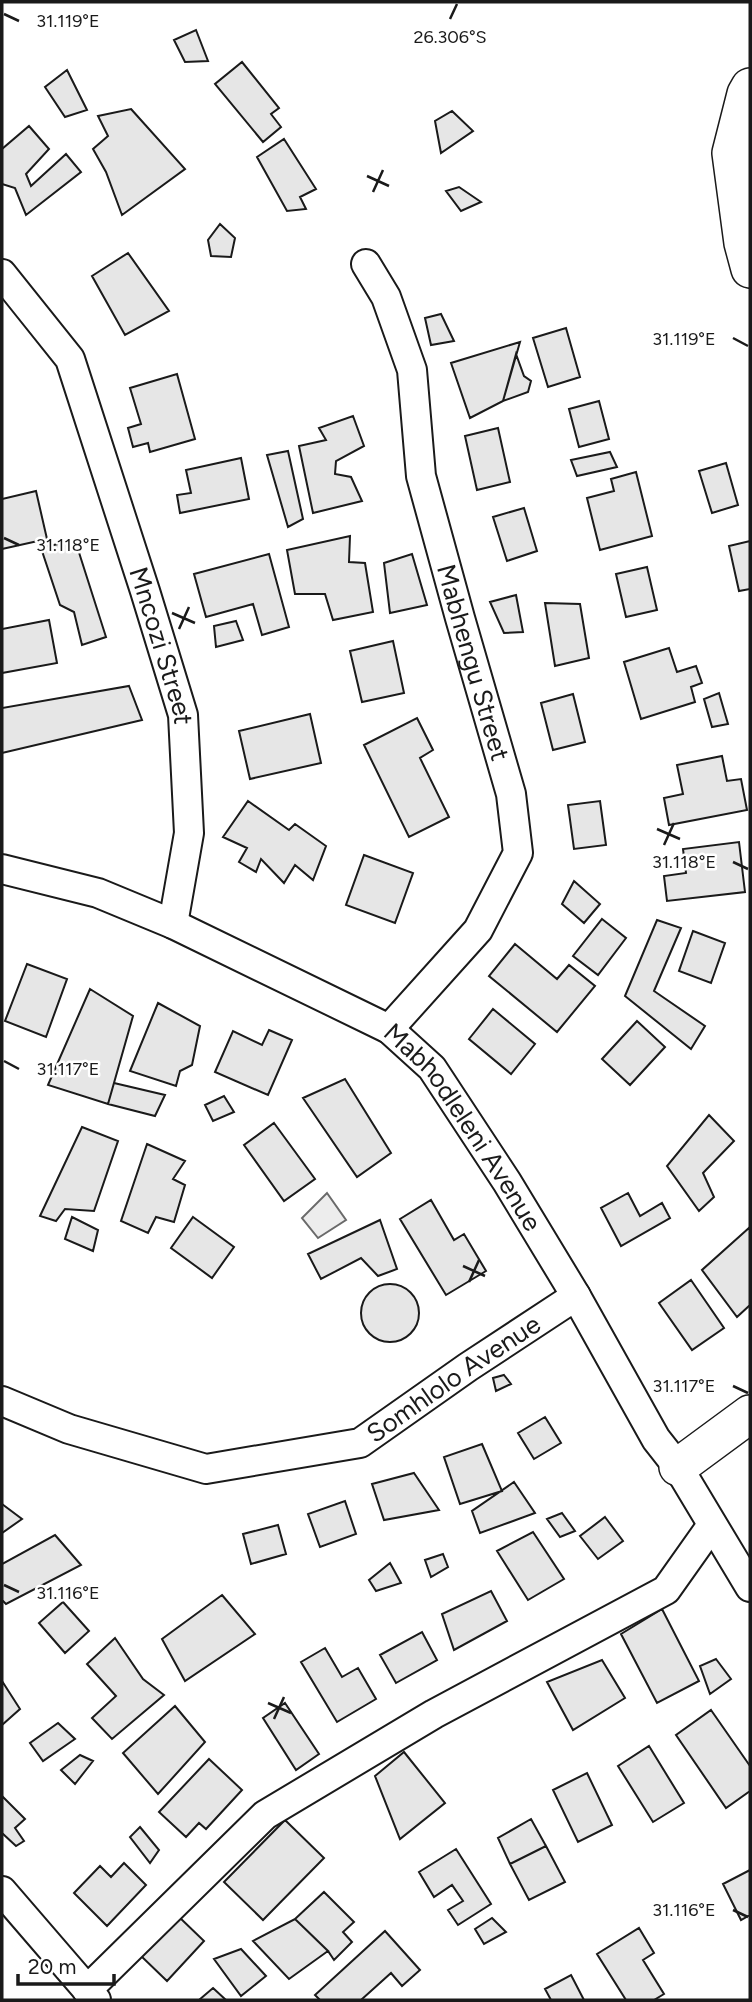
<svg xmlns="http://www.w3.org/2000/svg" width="752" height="2002" viewBox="0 0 752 2002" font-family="Figtree,sans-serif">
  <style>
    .built { fill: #ededed; stroke: #6a6a6a; stroke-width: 2 }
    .building { fill: #e6e6e6; stroke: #1a1a1a; stroke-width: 2 }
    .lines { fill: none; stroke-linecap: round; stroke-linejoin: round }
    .minor-casing { stroke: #1a1a1a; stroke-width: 32 }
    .tertiary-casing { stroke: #1a1a1a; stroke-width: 40 }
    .minor { stroke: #fff; stroke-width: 28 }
    .tertiary { stroke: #fff; stroke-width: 37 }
    .ticks { fill: none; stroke: #1a1a1a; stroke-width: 2.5 }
    .labels { text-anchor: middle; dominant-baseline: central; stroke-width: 5; stroke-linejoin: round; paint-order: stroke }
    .street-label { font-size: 26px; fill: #1a1a1a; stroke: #fff }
    .ticks-label { font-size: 18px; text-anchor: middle; fill: #1a1a1a; stroke: #fff; stroke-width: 5; stroke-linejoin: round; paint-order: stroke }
  </style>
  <rect width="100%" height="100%" fill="#fff"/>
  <path class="built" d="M327,1193L346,1220L318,1238L302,1218Z"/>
  <path class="building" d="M196,30L208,61L185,62L174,40Z
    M242,62L279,108L271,114L281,127L263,142L215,84Z
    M67,70L87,110L65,117L45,87Z
    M131,109L185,169L122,215L106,172L93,149L108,136L98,116Z
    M452,111L473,131L441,153L435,121Z
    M29,126L49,149L26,174L31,186L66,154L81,172L26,215L15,188L2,184V149Z
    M284,139L316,189L300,197L306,209L287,211L257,157Z
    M459,187L481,202L461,211L446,191Z
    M220,224L235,238L231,257L211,256L208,240Z
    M128,253L169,311L125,335L92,276Z
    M441,314L454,341L431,345L425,318Z
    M566,328L580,377L548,387L533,338Z
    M520,342L503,401L470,418L451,363Z
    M516,354L524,376L531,381L528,392L503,401Z
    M177,374L195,439L150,452L148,443L133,447L128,428L141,424L130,388Z
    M599,401L609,439L579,447L569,409Z
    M353,416L364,446L336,461L335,474L351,477L362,501L313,513L299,446L326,440L319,428Z
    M498,428L510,482L477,490L465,436Z
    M288,451L303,519L288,527L267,455Z
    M610,452L617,467L577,476L571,460Z
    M241,458L249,499L180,513L177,495L191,493L186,470Z
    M726,463L738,505L712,513L699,471Z
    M636,472L652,536L600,550L587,498L614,491L611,479Z
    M36,491L47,539L2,549V499Z
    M524,508L537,551L507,561L493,517Z
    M350,536L349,562L365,563L373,612L333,620L325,594H295L287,550Z
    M75,540L106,637L82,645L74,612L60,605L41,548Z
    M750,541V589L739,591L729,546Z
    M269,554L289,627L262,635L253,604L206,617L194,574Z
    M412,554L427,605L390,613L384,563Z
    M647,567L657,610L626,617L616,574Z
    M516,595L523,632L504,633L490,602Z
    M545,603L580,604L589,658L555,666Z
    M49,620L57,663L2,673V629Z
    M236,621L243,640L216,647L214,626Z
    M393,641L404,693L362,702L350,651Z
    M669,648L677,672L696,666L702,683L691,687L695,702L641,719L624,662Z
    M129,686L142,720L2,753V708Z
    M719,693L728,724L712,727L704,699Z
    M573,694L585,742L553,750L541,703Z
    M310,714L321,763L250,779L239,731Z
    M417,718L433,750L420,758L449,817L409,837L364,745Z
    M722,756L727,781L741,779L747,810L669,825L664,798L683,794L677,765Z
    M248,801L289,830L295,824L326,846L313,880L295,865L284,883L261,859L256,872L239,862L247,848L223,837Z
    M600,801L606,845L574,849L568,805Z
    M739,842L745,892L667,901L664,876L686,873L683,849Z
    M364,855L413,873L395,923L346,905Z
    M574,881L600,904L584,923L562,904Z
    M602,919L626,938L598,975L573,956Z
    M657,920L681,928L654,991L705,1026L691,1049L625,996Z
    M693,931L725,943L711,983L679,971Z
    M515,944L557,979L569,965L595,986L557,1032L489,976Z
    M27,964L67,979L46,1037L5,1021Z
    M90,989L133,1016L108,1104L48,1085Z
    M158,1003L200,1026L192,1065L180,1071L176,1086L130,1071Z
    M493,1009L535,1044L511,1074L469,1039Z
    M637,1021L665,1047L630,1085L602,1059Z
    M269,1030L292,1040L268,1095L215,1072L233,1031L262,1045Z
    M345,1079L391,1153L357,1177L303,1098Z
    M114,1083L165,1095L155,1116L108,1104Z
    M224,1096L234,1112L213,1121L205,1105Z
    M709,1115L734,1141L703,1173L714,1197L699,1211L667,1166Z
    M274,1123L315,1179L284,1201L244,1145Z
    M82,1127L118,1141L94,1211L65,1209L56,1221L40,1216Z
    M147,1144L185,1161L173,1179L185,1185L174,1222L156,1217L148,1233L121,1221Z
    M628,1193L640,1216L662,1203L670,1218L621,1246L601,1208Z
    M431,1200L454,1240L464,1234L486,1271L446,1295L400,1219Z
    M72,1217L98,1230L93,1251L65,1239Z
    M193,1217L234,1247L212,1278L171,1248Z
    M380,1220L397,1269L378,1276L361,1258L321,1279L308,1254Z
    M750,1227V1305L737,1317L702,1270Z
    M691,1280L724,1328L692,1350L659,1303Z
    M361 1313a29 29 0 1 1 58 0a29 29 0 1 1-58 0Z
    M504,1375L511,1384L496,1391L493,1378Z
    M545,1417L561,1443L534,1459L518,1433Z
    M482,1444L502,1491L460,1504L444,1457Z
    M414,1473L439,1510L384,1520L372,1484Z
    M514,1482L535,1513L480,1533L472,1511Z
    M345,1501L356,1534L320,1547L308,1514Z
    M2,1504L22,1519L2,1533Z
    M562,1513L575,1531L560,1537L547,1519Z
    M605,1517L623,1541L598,1559L580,1536Z
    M278,1525L286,1554L251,1564L243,1534Z
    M533,1532L564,1579L528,1600L497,1551Z
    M55,1535L81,1565L6,1604L2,1600V1564Z
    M443,1554L448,1567L431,1577L425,1560Z
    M390,1563L401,1583L376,1591L369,1580Z
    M491,1591L507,1621L454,1650L442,1614Z
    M222,1595L255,1634L185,1681L162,1639Z
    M63,1602L89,1631L65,1653L39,1623Z
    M662,1609L699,1681L657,1703L621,1634Z
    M422,1632L437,1660L396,1683L380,1655Z
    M115,1638L143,1679L164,1695L112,1739L92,1718L116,1696L87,1664Z
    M325,1648L342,1677L358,1668L376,1699L337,1722L301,1662Z
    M716,1659L731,1679L710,1694L700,1666Z
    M602,1660L625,1698L573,1730L547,1682Z
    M2,1681L20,1709L2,1725Z
    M285,1703L319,1754L296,1770L263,1718Z
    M175,1706L205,1742L158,1794L123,1753Z
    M711,1710L750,1766V1791L726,1808L676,1735Z
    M58,1723L75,1739L43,1761L30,1743Z
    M649,1746L684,1803L653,1822L618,1766Z
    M404,1752L445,1803L400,1839L375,1776Z
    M80,1755L93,1761L75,1784L61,1770Z
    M209,1759L242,1790L206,1829L199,1823L186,1837L159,1812Z
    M587,1773L612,1825L578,1842L553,1790Z
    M2,1796L25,1819L15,1828L24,1841L16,1846L2,1833Z
    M531,1819L546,1846L510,1864L498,1838Z
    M285,1820L324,1858L263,1920L224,1882Z
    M140,1827L159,1850L150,1863L130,1837Z
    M546,1846L565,1882L529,1900L510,1864Z
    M456,1849L491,1904L458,1925L448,1910L463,1901L452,1885L434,1897L419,1872Z
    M124,1863L146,1885L107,1926L74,1893L100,1866L111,1877Z
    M750,1870V1915L741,1920L723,1884Z
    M324,1892L354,1922L343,1932L352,1942L334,1960L328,1951L295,1919Z
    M177,1915L204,1941L167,1981L140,1955Z
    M492,1918L506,1932L484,1944L475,1929Z
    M295,1919L328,1951L289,1979L253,1941Z
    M639,1928L654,1953L643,1960L664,1994L654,2000H626L597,1954Z
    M385,1931L420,1970L402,1986L391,1973L361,2000H320L315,1995Z
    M241,1949L266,1976L241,1996L214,1959Z
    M571,1975L584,2000H551L545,1989Z
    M213,1988L226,2000H199Z"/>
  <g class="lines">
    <defs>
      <g id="minor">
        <path id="s1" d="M366,264L386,297L412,370L421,476L460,618L511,794L518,853L478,930L389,1029"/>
        <path id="s2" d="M2,274L70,359L145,591L183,715L189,833L173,924"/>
        <path id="s3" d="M2,869L98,893L173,924L389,1029L432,1068L507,1182L576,1296L656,1439L678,1467L750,1587"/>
        <path id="s4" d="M2,1401L69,1429L206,1469L360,1443L468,1367L576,1296"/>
        <path d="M2,1891L96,2000"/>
        <path d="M87,1990L265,1815L434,1714L666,1590L712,1525"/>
      </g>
      <path id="tertiary" d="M750,87L746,94L731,153L743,243L750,269
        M678,1467L750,1414"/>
    </defs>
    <use href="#minor" class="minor-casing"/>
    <use href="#tertiary" class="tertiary-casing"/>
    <use href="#minor" class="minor"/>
    <use href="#tertiary" class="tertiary"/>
  </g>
  <path class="ticks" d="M4,14L19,21M450,19L457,4M367,176L389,186M373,192L383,170M733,338L748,346M4,538L19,545M172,613L195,623M179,629L189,607M657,829L680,839M664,845L674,823M733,862L748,869M4,1061L19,1069M463,1266L485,1276M469,1282L479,1260M733,1386L748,1393M4,1585L19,1592M268,1703L291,1713M274,1719L284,1697M733,1910L748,1917"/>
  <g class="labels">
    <g class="street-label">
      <text stroke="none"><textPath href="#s2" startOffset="410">Mncozi Street</textPath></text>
      <text stroke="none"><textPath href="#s1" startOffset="416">Mabhengu Street</textPath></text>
      <text stroke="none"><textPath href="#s3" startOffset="544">Mabhodleleni Avenue</textPath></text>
      <text stroke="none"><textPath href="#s4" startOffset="485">Somhlolo Avenue</textPath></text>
    </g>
  </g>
  <g class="ticks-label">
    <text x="68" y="27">31.119°E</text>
    <text x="450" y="43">26.306°S</text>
    <text x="684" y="345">31.119°E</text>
    <text x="68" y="551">31.118°E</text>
    <text x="684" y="868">31.118°E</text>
    <text x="68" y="1075">31.117°E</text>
    <text x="684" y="1392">31.117°E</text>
    <text x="68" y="1599">31.116°E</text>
    <text x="684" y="1916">31.116°E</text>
  </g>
  <rect width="752" height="2002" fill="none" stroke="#1a1a1a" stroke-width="7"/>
  <path d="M18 1974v10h96v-10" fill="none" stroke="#1a1a1a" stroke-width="3.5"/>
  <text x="28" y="1974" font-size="21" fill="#1a1a1a" stroke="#ffffff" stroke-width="5" paint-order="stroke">20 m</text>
</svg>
